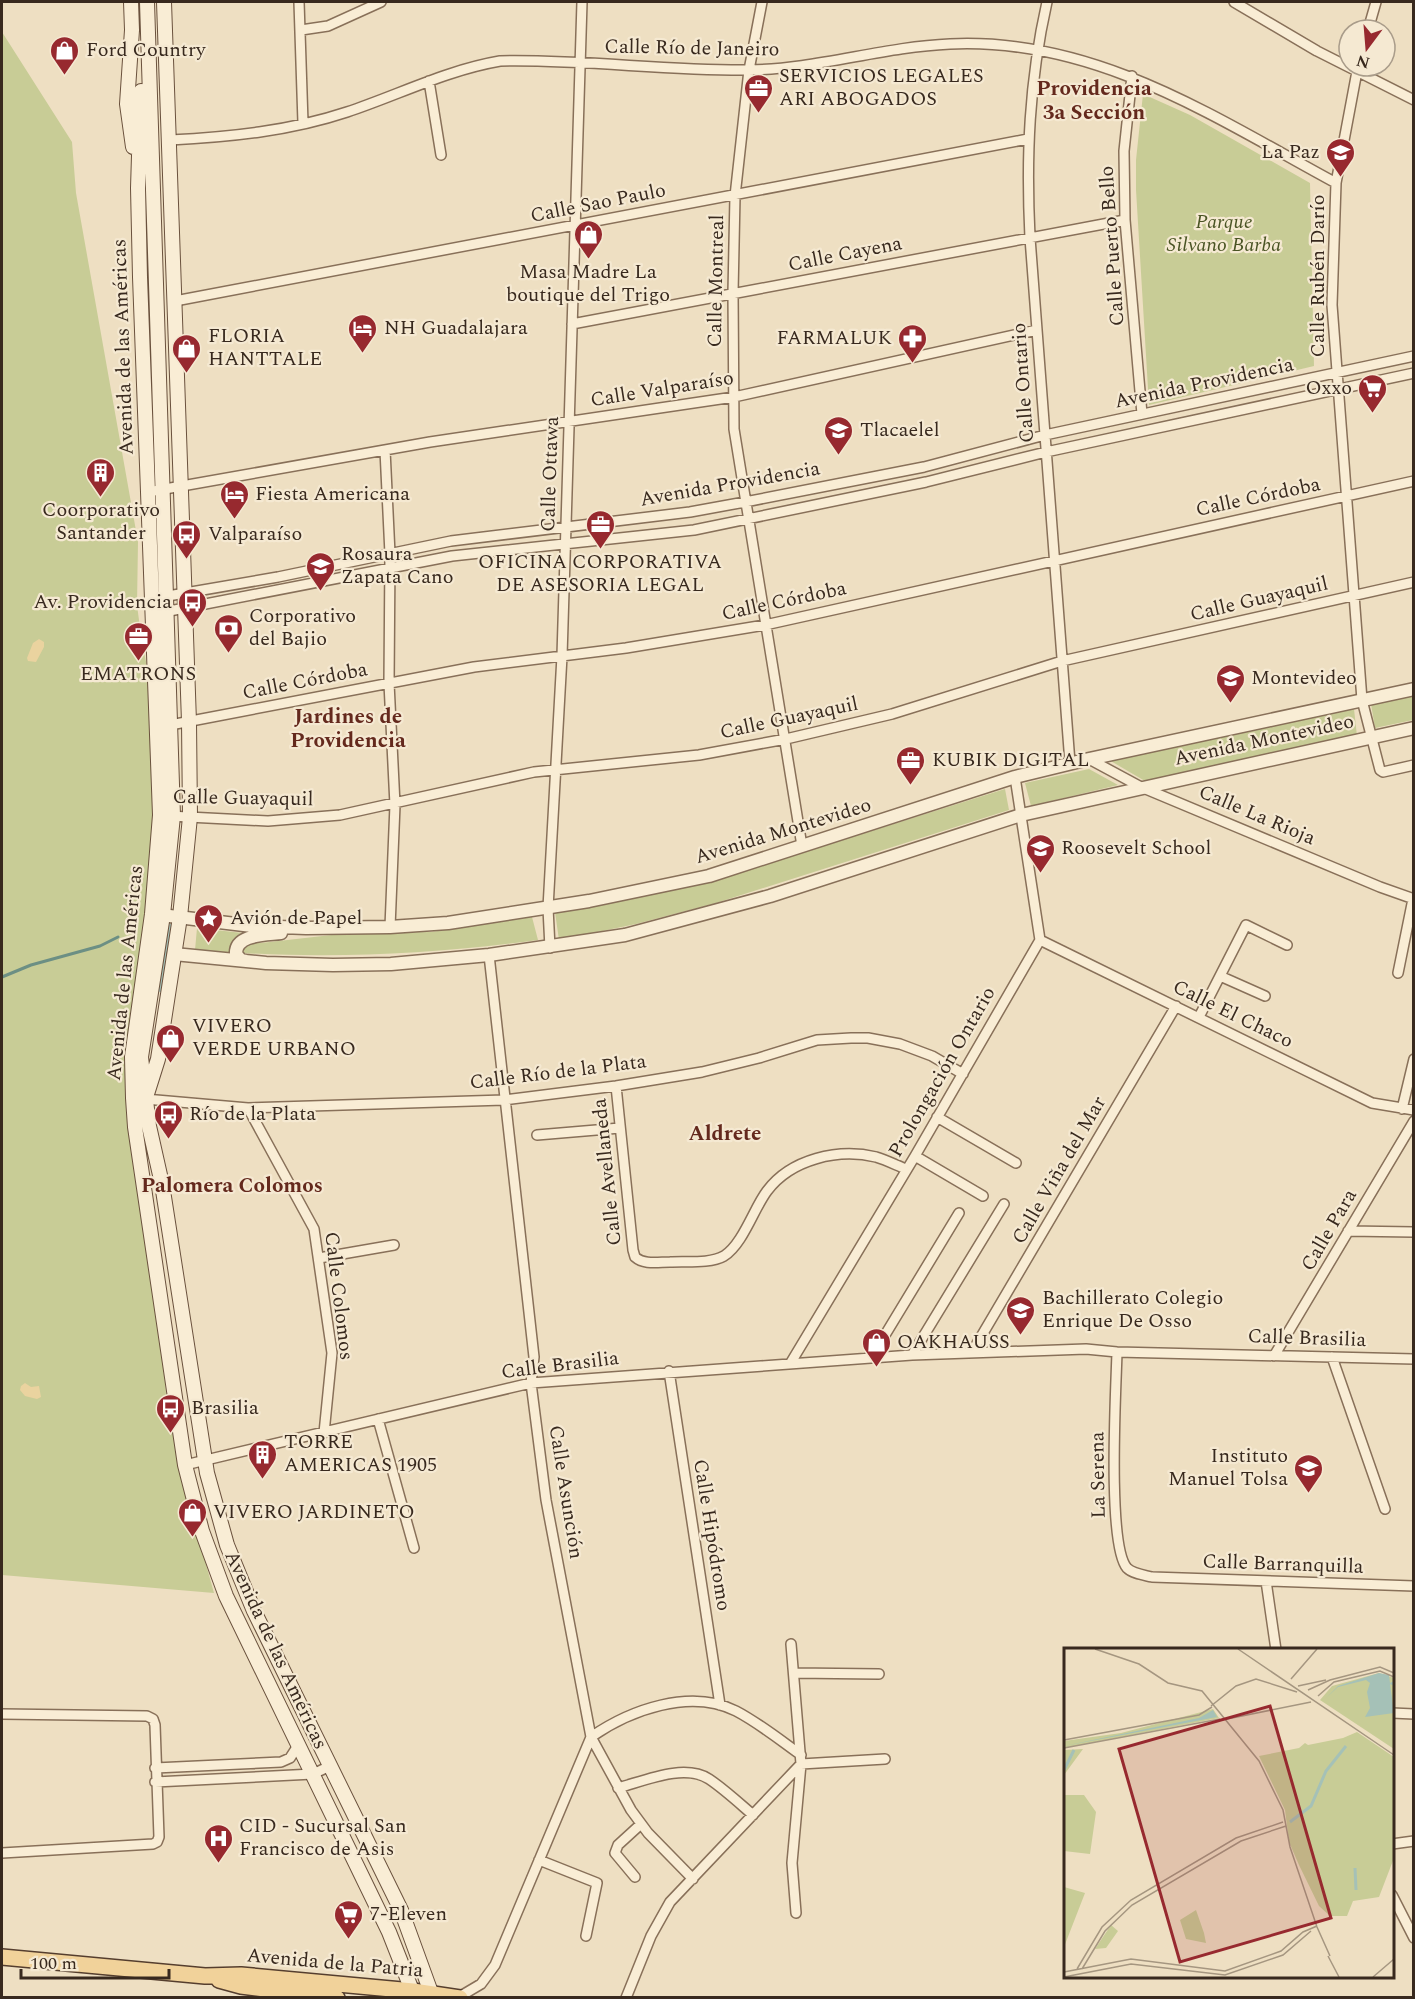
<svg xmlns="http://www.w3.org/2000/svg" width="1415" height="1999" viewBox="0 0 1415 1999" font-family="Spectral,serif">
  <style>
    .green { fill: #c8cc96 }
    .sand { fill: #ead39f }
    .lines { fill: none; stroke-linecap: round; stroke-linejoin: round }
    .stream { stroke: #6c8f84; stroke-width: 3 }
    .canal { stroke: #a5c1b7; stroke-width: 10 }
    .minor-casing { stroke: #887059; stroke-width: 12 }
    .tertiary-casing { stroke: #887059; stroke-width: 15 }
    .secondary-casing { stroke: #6a513d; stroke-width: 16 }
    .primary-casing { stroke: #553e2e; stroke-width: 18 }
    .minor { stroke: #f9edd5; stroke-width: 9 }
    .tertiary { stroke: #f9edd5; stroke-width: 12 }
    .secondary { stroke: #f9edd5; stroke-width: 14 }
    .primary { stroke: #f1d29a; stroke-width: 15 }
    .labels { text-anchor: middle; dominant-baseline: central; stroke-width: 4.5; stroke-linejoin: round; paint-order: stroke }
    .street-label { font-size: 20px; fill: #38291e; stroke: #f5e9d2 }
    .poi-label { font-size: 20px; fill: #38291e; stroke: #f5e9d2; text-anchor: start }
    .park-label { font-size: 20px; font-style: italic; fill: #4a5424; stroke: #f5e9d2 }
    .neighbourhood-label { font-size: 21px; font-weight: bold; fill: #64291d; stroke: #f5e9d2 }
    .inset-river { fill: none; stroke: #a5c1b7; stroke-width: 3 }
    .inset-road { fill: none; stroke: #a59680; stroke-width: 1.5 }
    .view { fill: #97292f; fill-opacity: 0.15; stroke: #97292f; stroke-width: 3 }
    .inset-edge { fill: none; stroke: #38291e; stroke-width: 3 }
  </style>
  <rect width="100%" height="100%" fill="#eedfc2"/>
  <path class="green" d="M2,32L72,142L76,193L138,542L137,605L142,643L168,764L130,1032L124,1058L131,1099L169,1416L189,1503L214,1593L2,1575Z
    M1143,94L1190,115L1310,183L1314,366L1149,405L1136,190V160Z
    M1413,695V720L1375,728L1371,704Z
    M1354,709L1357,736L1145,781L1109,760Z
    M1089,769L1118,785L1031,806L1025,783Z
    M1005,789L1009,810L716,903L636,924L559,940L555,912L625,900L712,881Z
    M532,917L538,940C440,953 342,959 243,953L241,949L245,942L261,943L349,933L431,932Z
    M197,928L252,934L234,939L231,945L232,953L195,950Z"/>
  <path class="sand" d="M39,639L44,642V647L36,662L28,661L27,658L33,643Z
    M25,1383L31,1387L39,1386L41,1397L37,1399L25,1396L20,1390L21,1386Z"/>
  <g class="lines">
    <path class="stream" d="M2,977L31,965L100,946L118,937"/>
    <path class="canal" d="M161,987L171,929"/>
    <defs>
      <path id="minor" d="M299,2L303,123
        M762,2L749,70L735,196L733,293L734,429L802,846
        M1047,2C1029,82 1026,156 1030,238L1070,763
        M1234,2L1317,51L1414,100
        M301,30L328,26L381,2
        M1368,30L1376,2
        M1358,66L1336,183L1332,305L1362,700L1380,770L1383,772L1414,765
        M1132,76L1124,151L1125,220L1142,414
        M429,81L441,155
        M170,140C230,137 290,131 347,112C398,95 447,70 500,61C583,59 666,71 749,70C817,69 882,47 950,44C1095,37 1214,117 1336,183
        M175,301L1028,139
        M572,324L1125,220
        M385,450L390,554L389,683L395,805L390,927
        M148,492L430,442L734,397L1037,330
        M162,597L278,577L451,541L690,512L745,502L924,467L1045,435L1414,356
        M154,614L452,556L694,530L926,482L1046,452L1414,373
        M165,726L474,667L626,648L765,625L1414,481
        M1089,759L1141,787L1380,887L1414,899
        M169,816L268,821L340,815L534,772L699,755L786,739L892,714L1062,661L1414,582
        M1040,940L1372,1103L1414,1110
        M550,948L548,908L562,656L582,2
        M1398,973L1413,899
        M1220,976L1265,996
        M1199,1017L1246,925L1287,945
        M616,1086L633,1250L635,1257C644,1265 658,1262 670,1262C686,1261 710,1264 724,1256C743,1244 754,1208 767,1191C791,1159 838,1148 876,1157C886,1160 896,1165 906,1169
        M145,1099L248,1108L504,1100L616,1086L702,1072L759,1058L817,1040L851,1038H868L900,1044L932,1056L963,1074
        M248,1108L314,1229L332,1353L324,1433
        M1402,1109L1414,1059
        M937,1117L1016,1163
        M537,1135L620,1128
        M915,1156L983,1196
        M1348,1231L1414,1232
        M319,1258L394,1245
        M972,1352L1176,1006
        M1117,1352C1116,1389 1107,1545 1127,1568C1133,1574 1144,1575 1152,1577L1414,1586
        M912,1355L1004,1204
        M1274,1356L1414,1121
        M1332,1357L1385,1509
        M868,1358L882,1340L959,1213
        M790,1364L915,1156L1040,940L1015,777
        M669,1371L720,1705
        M378,1419L414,1548
        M185,1465L531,1383L912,1355L1086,1349L1117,1352L1414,1359
        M1266,1581L1276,1650
        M791,1644L801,1764L792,1863L796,1913
        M794,1673L879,1674
        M1392,1713L1414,1714
        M2,1714L147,1716L153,1719L155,1725L159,1837L157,1842L153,1844L2,1853
        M591,1737C630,1710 690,1688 736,1711C759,1723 780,1740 801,1755
        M591,1737L631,1810L648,1833L693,1879
        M155,1768L281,1762L290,1758L299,1744
        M155,1782L313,1774L330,1766
        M618,1788C644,1781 684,1763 709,1779C724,1789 739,1803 753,1815
        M1392,1844L1414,1841
        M539,1860L597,1883L586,1936
        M635,1877L615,1853L618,1845L641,1824
        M1392,1895L1414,1938
        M459,1997L481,1984L495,1965L591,1737L546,1500L531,1383L534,1357L489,955
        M626,1998L651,1936L670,1902L801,1764L885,1759"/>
      <path id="tertiary" d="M153,914L252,926L306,928L390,927L448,923L589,901L709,876L1015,777L1089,759L1414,689
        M174,954L266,963L333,965L391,964L489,955L625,935L770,896L1021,815L1414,728
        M246,961L241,960L236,954C235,934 266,935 281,933"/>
      <path id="secondary" d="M131,2L132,30L127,104L133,147
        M147,2L173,816L163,915L141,1057L149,1126L162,1184L207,1473L227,1545L254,1611L401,1910L433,1998
        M141,91L138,188L140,277L160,815L152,914L132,1057L133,1098L135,1127L185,1465L202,1531L226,1596L389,1932L415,1998
        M147,1094L158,1059L180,917L190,817L189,722L164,2"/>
      <path id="primary" d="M2,1957L205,1976L241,1975L413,1991L460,1998
        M219,1980L241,1986L337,1998"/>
    </defs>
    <use href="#minor" class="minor-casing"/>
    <use href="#tertiary" class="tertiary-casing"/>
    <use href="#secondary" class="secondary-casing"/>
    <use href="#primary" class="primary-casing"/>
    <use href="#minor" class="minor"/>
    <use href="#tertiary" class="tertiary"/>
    <use href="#secondary" class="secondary"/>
    <use href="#primary" class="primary"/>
  </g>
  <defs>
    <symbol id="shop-pin" viewBox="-11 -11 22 30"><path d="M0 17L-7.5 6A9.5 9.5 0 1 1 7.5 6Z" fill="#97292f" stroke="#f5e9d2"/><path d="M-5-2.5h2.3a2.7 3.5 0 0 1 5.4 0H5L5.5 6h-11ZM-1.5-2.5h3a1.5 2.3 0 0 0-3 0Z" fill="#fff"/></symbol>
    <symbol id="office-pin" viewBox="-11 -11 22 30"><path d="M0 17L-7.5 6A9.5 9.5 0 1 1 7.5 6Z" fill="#97292f" stroke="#f5e9d2"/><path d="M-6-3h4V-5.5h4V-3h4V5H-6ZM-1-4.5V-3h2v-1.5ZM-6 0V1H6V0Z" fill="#fff"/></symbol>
    <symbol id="school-pin" viewBox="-11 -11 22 30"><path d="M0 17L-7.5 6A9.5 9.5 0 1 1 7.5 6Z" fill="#97292f" stroke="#f5e9d2"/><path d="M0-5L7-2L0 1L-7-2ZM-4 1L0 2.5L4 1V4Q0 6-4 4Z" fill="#fff"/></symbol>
    <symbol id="hotel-pin" viewBox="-11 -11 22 30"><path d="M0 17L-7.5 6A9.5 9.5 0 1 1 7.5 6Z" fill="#97292f" stroke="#f5e9d2"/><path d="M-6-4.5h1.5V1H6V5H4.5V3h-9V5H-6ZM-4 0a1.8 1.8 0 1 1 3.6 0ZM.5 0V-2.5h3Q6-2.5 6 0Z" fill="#fff"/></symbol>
    <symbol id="pharmacy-pin" viewBox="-11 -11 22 30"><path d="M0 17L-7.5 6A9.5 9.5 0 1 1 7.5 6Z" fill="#97292f" stroke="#f5e9d2"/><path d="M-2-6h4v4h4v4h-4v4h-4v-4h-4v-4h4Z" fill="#fff"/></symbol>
    <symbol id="supermarket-pin" viewBox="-11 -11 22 30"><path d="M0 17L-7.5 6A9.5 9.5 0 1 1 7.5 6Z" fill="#97292f" stroke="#f5e9d2"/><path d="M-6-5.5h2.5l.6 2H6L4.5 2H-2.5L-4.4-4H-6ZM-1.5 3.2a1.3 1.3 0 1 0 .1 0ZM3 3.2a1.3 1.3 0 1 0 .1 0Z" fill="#fff"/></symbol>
    <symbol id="building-pin" viewBox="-11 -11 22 30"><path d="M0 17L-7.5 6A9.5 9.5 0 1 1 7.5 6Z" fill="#97292f" stroke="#f5e9d2"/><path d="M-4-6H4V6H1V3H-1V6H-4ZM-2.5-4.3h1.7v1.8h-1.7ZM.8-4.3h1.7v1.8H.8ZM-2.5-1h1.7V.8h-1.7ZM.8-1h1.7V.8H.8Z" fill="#fff"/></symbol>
    <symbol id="bus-pin" viewBox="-11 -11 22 30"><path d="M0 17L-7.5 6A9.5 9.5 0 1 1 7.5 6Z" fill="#97292f" stroke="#f5e9d2"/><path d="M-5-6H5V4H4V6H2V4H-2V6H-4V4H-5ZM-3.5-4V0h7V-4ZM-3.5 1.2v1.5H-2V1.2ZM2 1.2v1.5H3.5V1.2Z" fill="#fff"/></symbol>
    <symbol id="bank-pin" viewBox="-11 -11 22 30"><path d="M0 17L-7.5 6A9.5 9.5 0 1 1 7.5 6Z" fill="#97292f" stroke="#f5e9d2"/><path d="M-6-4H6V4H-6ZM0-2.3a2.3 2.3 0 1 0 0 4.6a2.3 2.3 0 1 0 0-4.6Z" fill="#fff"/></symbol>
    <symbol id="sight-pin" viewBox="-11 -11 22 30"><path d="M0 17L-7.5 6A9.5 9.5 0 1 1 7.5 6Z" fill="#97292f" stroke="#f5e9d2"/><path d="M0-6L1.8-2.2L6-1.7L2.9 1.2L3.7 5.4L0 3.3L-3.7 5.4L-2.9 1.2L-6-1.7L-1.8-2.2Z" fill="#fff"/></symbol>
    <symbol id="university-pin" viewBox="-11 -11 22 30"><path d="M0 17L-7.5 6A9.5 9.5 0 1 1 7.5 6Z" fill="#97292f" stroke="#f5e9d2"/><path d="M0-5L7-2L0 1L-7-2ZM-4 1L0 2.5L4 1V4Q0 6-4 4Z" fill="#fff"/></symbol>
    <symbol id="hospital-pin" viewBox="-11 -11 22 30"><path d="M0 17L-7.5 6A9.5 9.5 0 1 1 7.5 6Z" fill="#97292f" stroke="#f5e9d2"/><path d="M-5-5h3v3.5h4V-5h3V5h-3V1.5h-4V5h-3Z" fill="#fff"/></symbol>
  </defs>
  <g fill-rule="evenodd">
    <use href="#shop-pin" x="48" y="34" width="33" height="45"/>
    <use href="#office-pin" x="742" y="72" width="33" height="45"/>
    <use href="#school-pin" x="1324" y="136" width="33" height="45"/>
    <use href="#shop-pin" x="572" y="218" width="33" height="45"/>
    <use href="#hotel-pin" x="346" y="312" width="33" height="45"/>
    <use href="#pharmacy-pin" x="896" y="322" width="33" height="45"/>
    <use href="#shop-pin" x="170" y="332" width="33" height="45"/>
    <use href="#supermarket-pin" x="1356" y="372" width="33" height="45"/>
    <use href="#school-pin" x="822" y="414" width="33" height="45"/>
    <use href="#building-pin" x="84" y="456" width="33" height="45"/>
    <use href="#hotel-pin" x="218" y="478" width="33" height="45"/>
    <use href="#office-pin" x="584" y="508" width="33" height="45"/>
    <use href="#bus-pin" x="170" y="518" width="33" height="45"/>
    <use href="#school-pin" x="304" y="550" width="33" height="45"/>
    <use href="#bus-pin" x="176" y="586" width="33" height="45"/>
    <use href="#bank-pin" x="212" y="612" width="33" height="45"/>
    <use href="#office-pin" x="122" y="620" width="33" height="45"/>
    <use href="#school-pin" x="1214" y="662" width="33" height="45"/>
    <use href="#office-pin" x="894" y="744" width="33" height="45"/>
    <use href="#school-pin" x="1024" y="832" width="33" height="45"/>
    <use href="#sight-pin" x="192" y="902" width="33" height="45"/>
    <use href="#shop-pin" x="154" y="1022" width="33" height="45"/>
    <use href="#bus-pin" x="152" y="1098" width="33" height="45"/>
    <use href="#university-pin" x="1004" y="1294" width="33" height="45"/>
    <use href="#shop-pin" x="860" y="1326" width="33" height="45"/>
    <use href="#bus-pin" x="154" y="1392" width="33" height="45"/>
    <use href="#building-pin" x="246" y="1438" width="33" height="45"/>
    <use href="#school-pin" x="1292" y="1452" width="33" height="45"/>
    <use href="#shop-pin" x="176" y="1496" width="33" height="45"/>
    <use href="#hospital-pin" x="202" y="1822" width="33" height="45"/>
    <use href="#supermarket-pin" x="332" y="1898" width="33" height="45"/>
  </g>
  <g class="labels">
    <g class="street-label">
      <text transform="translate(692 48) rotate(1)">Calle Río de Janeiro</text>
      <text transform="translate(598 203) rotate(-11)">Calle Sao Paulo</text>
      <text transform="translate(1112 246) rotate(-94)">Calle Puerto Bello</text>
      <text transform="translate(845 254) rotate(-11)">Calle Cayena</text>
      <text transform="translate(1318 276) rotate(-90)">Calle Rubén Darío</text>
      <text transform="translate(716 281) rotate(-89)">Calle Montreal</text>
      <text transform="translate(123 347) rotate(-92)">Avenida de las Américas</text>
      <text transform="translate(1023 383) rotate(-94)">Calle Ontario</text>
      <text transform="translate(1204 383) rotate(-12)">Avenida Providencia</text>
      <text transform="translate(662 389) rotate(-9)">Calle Valparaíso</text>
      <text transform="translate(550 474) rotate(-88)">Calle Ottawa</text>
      <text transform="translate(730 484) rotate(-10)">Avenida Providencia</text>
      <text transform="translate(1258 497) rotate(-12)">Calle Córdoba</text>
      <text transform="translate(1259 599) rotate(-13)">Calle Guayaquil</text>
      <text transform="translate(784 601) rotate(-12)">Calle Córdoba</text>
      <text transform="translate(305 681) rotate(-11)">Calle Córdoba</text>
      <text transform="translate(789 718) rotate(-12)">Calle Guayaquil</text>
      <text transform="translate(1264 740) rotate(-12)">Avenida Montevideo</text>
      <text transform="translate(243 798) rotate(1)">Calle Guayaquil</text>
      <text transform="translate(1257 815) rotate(23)">Calle La Rioja</text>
      <text transform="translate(783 831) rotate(-17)">Avenida Montevideo</text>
      <text transform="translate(125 973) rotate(-84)">Avenida de las Américas</text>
      <text transform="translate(1233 1014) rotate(26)">Calle El Chaco</text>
      <text transform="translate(558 1072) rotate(-7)">Calle Río de la Plata</text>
      <text transform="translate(942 1072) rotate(-60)">Prolongación Ontario</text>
      <text transform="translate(1059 1170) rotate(-60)">Calle Viña del Mar</text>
      <text transform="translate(607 1172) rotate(-96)">Calle Avellaneda</text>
      <text transform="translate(1329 1230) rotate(-60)">Calle Para</text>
      <text transform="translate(339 1296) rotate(83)">Calle Colomos</text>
      <text transform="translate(1307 1338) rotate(2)">Calle Brasilia</text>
      <text transform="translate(560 1365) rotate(-7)">Calle Brasilia</text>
      <text transform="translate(1098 1475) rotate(-91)">La Serena</text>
      <text transform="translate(566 1492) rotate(81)">Calle Asunción</text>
      <text transform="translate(712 1535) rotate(81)">Calle Hipódromo</text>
      <text transform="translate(1283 1564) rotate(2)">Calle Barranquilla</text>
      <text transform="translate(276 1650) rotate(65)">Avenida de las Américas</text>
      <text transform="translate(335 1963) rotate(5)">Avenida de la Patria</text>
    </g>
    <g class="poi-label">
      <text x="86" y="50">Ford Country</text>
      <text x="779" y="76">SERVICIOS LEGALES<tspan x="779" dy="23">ARI ABOGADOS</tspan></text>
      <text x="1320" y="152" text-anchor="end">La Paz</text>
      <text x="588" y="272" text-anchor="middle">Masa Madre La<tspan x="588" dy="23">boutique del Trigo</tspan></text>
      <text x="384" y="328">NH Guadalajara</text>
      <text x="208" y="336">FLORIA<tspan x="208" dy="23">HANTTALE</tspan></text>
      <text x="892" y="338" text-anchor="end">FARMALUK</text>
      <text x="1352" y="388" text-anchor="end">Oxxo</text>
      <text x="860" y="430">Tlacaelel</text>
      <text x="255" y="494">Fiesta Americana</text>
      <text x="101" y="510" text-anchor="middle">Coorporativo<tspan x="101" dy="23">Santander</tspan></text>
      <text x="208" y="534">Valparaíso</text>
      <text x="341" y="554">Rosaura<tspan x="341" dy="23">Zapata Cano</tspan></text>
      <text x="600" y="562" text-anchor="middle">OFICINA CORPORATIVA<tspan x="600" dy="23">DE ASESORIA LEGAL</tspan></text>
      <text x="172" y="602" text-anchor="end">Av. Providencia</text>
      <text x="249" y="616">Corporativo<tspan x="249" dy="23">del Bajio</tspan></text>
      <text x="138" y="674" text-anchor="middle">EMATRONS</text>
      <text x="1251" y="678">Montevideo</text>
      <text x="932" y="760">KUBIK DIGITAL</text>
      <text x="1061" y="848">Roosevelt School</text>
      <text x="230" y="918">Avión de Papel</text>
      <text x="192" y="1026">VIVERO<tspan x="192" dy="23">VERDE URBANO</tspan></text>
      <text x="189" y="1114">Río de la Plata</text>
      <text x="1042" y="1298">Bachillerato Colegio<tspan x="1042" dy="23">Enrique De Osso</tspan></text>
      <text x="897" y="1342">OAKHAUSS</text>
      <text x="191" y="1408">Brasilia</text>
      <text x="284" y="1442">TORRE<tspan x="284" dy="23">AMERICAS 1905</tspan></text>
      <text x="1288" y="1456" text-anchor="end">Instituto<tspan x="1288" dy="23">Manuel Tolsa</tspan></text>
      <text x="213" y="1512">VIVERO JARDINETO</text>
      <text x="239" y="1826">CID - Sucursal San<tspan x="239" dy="23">Francisco de Asis</tspan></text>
      <text x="370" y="1914">7-Eleven</text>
    </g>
    <g class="park-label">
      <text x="1224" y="222">Parque<tspan x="1224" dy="23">Silvano Barba</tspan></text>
    </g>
    <g class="neighbourhood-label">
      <text x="1094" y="89">Providencia<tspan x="1094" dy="24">3a Sección</tspan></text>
      <text x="348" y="717">Jardines de<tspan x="348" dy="24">Providencia</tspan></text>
      <text x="725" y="1134">Aldrete</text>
      <text x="232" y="1186">Palomera Colomos</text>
    </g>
  </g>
  <g transform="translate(1064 1648)">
    <rect width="330" height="330" fill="#eedfc2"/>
    <path d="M315,25L330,30V101L256,52L268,38ZM149,61L155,70L0,100V93L57,85ZM293,84L330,109V210L315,249L289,253L283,268H266L255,258L235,217L225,194L221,162L195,108L235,100L241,95L244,97L279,90ZM19,101L0,127V102ZM0,147H20L32,164L26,206L0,203ZM0,239L21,245L0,299ZM132,262L140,285L142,295L122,291L116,272ZM47,277L54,283L42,300L31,301Z" fill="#c8cc96"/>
    <path d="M315,25L325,27L326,35L330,33V38L326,36L330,65L301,69L306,60L303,44L306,35L302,32L274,39L262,50L274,38ZM149,62L153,69L0,98L135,70Z" fill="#a5c1b7"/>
    <path class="inset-river" d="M0,122L10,102M226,174L247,158L262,123L282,98M291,220L292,242"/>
    <path class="inset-road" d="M31,1L75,16L104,35L138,43L195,113L219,162L226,199L253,279L266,308M174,1L330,107M227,31L253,1M234,38L262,32M244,42L266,32L316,19L330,25M254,48L270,34L316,23L330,29M147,58L172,38L192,31L233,44M158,72L247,54M0,92L135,67L148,59M0,100L156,71M264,308L275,329M13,321L38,279L67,252L172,190L219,174M18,321L41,283L68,257L177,193L222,178M0,324L67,311L161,323L217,303L239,284L253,278M0,329L67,316L161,327L219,307L247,283M309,329L330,311"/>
    <path class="view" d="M206,58L267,270L116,314L55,101Z"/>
    <rect width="330" height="330" class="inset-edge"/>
  </g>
  <rect width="1415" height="1999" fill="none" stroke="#38291e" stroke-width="6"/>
  <g transform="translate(1367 48) rotate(196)"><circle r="28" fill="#f5e9d2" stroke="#a99c8a" stroke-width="1.5"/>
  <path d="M0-4.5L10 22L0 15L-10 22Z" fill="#97292f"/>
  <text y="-9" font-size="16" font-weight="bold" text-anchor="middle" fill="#38291e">N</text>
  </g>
  <path d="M21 1969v9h148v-9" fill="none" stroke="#38291e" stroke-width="3"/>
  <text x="30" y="1969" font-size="18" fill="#38291e" stroke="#f5e9d2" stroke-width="4.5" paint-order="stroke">100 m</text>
</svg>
